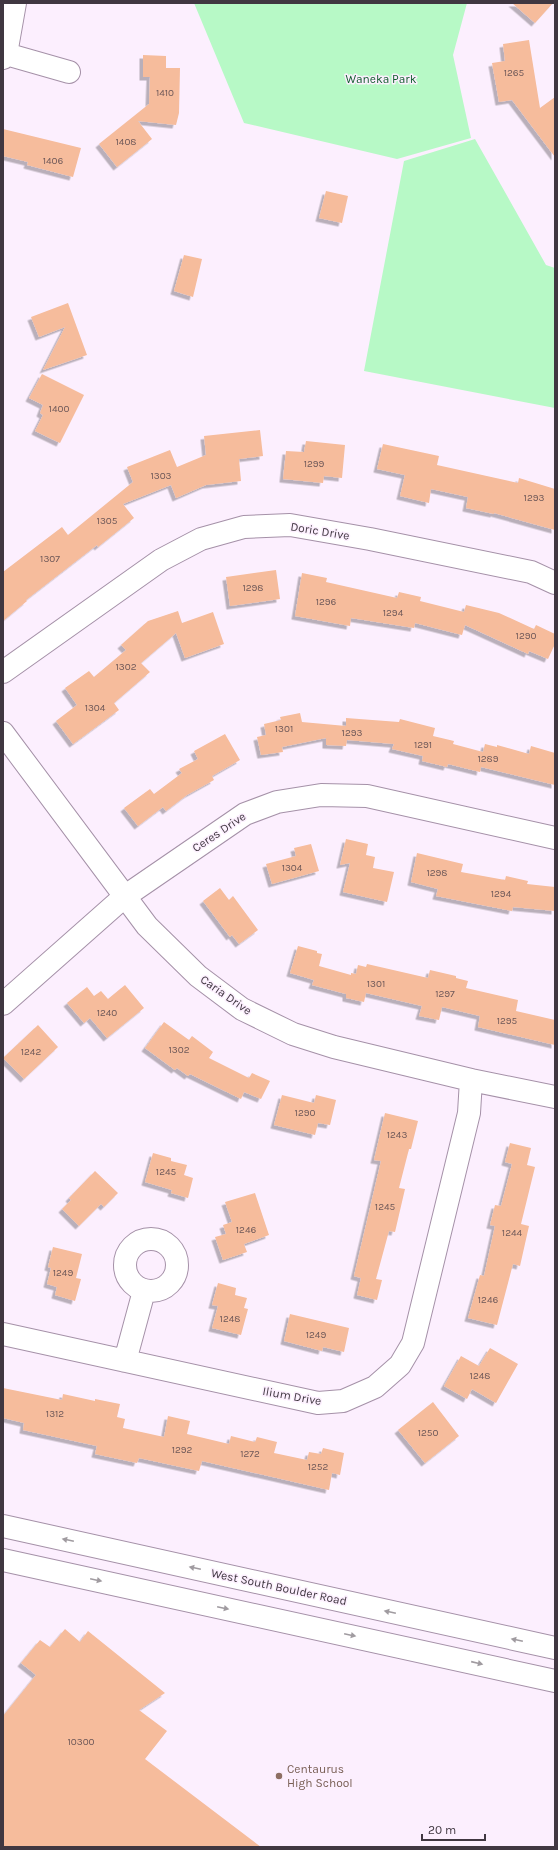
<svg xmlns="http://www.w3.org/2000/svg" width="558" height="1850" viewBox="0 0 558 1850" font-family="Karla,sans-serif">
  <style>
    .green { fill: #b7f9c6 }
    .building { fill: #f6bc9c; filter: url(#shadow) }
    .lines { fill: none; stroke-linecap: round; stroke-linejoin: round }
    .street-casing { stroke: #a591a8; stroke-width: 24 }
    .primary-casing { stroke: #a591a8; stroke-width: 24 }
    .street { stroke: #fff; stroke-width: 22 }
    .primary { stroke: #fff; stroke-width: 22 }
    .oneway { fill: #a09ba0 }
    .education-dot { fill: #8d6e63; stroke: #fceffe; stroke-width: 1.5 }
    .labels { text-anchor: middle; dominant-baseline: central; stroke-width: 3; stroke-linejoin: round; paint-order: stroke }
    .number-label { font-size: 10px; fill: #6e5858 }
    .park-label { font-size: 12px; fill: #105c2d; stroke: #fceffe }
    .street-label { font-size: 12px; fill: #403741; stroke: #fceffe }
    .education-label { font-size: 12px; fill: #785e54; stroke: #fceffe; text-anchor: start }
  </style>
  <defs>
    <filter id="shadow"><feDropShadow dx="-3.5" dy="3.5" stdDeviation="0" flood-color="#0004"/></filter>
  </defs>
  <rect width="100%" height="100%" fill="#fceffe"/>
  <path class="green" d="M194,3H467L453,55L471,138L397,159L244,123Z
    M475,139L546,265L555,268V408L364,371L404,161Z"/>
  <path class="building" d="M512,3H553L535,23Z
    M529,40L540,108L555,97V157L512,100L499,102L492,63L505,61L503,44Z
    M143,55L166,56V68H180L179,113L176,125L138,121L152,139L117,167L99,144L149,104L150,77H143Z
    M3,129L81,148L73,177L27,165L28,162L3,156Z
    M326,191L348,196L342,223L319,218Z
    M184,255L202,259L193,297L174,291Z
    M68,303L87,355L43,370L65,327L39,337L31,317Z
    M42,374L84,395L60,443L35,431L43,415L40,413L43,405L29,398Z
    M260,430L263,456L239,459L241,481L206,485L176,498L171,485L123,504L134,518L98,547L97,545L26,600L27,601L3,621V572L62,527L68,535L133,482L127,467L170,450L177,467L206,455L204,436Z
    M306,441L345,445L342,478L324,476L323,483L283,479L286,451L304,452Z
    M383,444L439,456L437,465L518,483L519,478L555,489V530L494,513V514L466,508L468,497L431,489L429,503L400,496L405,475L377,469Z
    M276,570L280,599L230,606L226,577Z
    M302,573L327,578L326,582L397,598L399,592L421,597L420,601L464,612L466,605L499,613L534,629L536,625L555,634V644L548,659L529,651L528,654L465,625L462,635L415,623L414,628L351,618L350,626L295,616Z
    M178,611L182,623L213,612L224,644L185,658L176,633L141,663L150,672L114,703L119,710L73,744L56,721L77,705L65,688L89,671L94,677L126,650L121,645L148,621Z
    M300,713L302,722L346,726V718L399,722L400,719L435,728L433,736L454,741L453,744L483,752L485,744L497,747V745L529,754L531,746L555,753V785L481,767L480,772L448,764L447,767L422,761L423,756L392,749L394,744L347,740L346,746L326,745V738L282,747L283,752L261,755L257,737L266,735L264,724L281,720L280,717Z
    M225,734L240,760L212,776L214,780L187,795L166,811L163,807L138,826L124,808L150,789L154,794L182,773L179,769L198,759L194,751Z
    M346,839L368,844L366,855L375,857L373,868L394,872L387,902L343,892L350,863L340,865Z
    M311,844L319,871L272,884L266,864L296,856L294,848Z
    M417,853L463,864L461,872L505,880L506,876L528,881L527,884L555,887V911L513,907L512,911L436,896L438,889L411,882Z
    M220,888L229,900L233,896L258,930L239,944L232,935L230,937L203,901Z
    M298,946L317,951V953L322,954L319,966L351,975V973L356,974L358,965L366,967L367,964L428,978L430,970L456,976V978L468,981L466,988L518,1000L516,1011L555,1020V1045L478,1027L480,1016L442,1007L439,1020L419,1016L422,1006L366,993L364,1002L346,998V994L312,985L314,980L290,973Z
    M125,985L144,1008L107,1038L90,1018L84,1023L67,1003L87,987L94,996L101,991L108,999Z
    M164,1022L189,1040L192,1036L213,1052L209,1058L249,1078L252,1073L270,1081L261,1099L244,1092L241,1099L190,1074L188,1076L177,1068L175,1070L145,1048Z
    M38,1025L58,1047L24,1079L3,1058Z
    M282,1095L314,1103L316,1095L336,1100L330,1125L318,1123L315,1135L274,1125Z
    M385,1113L418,1121L411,1149H409L399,1188L405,1189L395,1232L389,1231L376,1279L382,1280L377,1300L357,1295L361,1278L354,1276L381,1161L374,1160Z
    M510,1143L531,1148L527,1165L535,1167L521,1224L529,1226L520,1266L513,1264L497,1325L468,1318L480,1275L484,1276L495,1226L490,1225L495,1205L501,1206L512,1164L505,1162Z
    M153,1153L171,1158V1161L187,1165L184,1175L193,1178L188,1198L171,1193L172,1190L145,1182Z
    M95,1171L118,1193L104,1207L101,1204L79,1226L62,1209L71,1200L69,1198Z
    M255,1193L269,1235L244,1244L247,1252L223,1260L215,1237L226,1234L223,1225L232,1222L225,1202Z
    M53,1247L82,1254L76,1278L81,1279L75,1301L55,1295L57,1287L47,1284L51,1268L48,1267Z
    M218,1283L236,1288L235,1295L247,1298L244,1308L248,1309L241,1335L212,1328L218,1306L212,1305Z
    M290,1314L349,1328L344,1352L323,1347L322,1351L284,1341Z
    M490,1348L518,1364L496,1403L472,1389L467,1399L444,1386L461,1356L479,1366Z
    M3,1388L62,1400L63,1394L95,1401V1399L120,1404L117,1417L125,1419L123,1428L164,1437L168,1416L190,1421L187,1434L229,1444L231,1436L255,1442L257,1437L277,1442L274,1453L307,1460L309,1452L321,1454L323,1448L344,1453L340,1475L332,1473L329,1490L202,1461L199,1471L139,1458L137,1463L95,1454L97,1446L23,1430L24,1423L3,1418Z
    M433,1402L459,1436L425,1463L398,1430Z
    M65,1629L80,1642L88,1631L165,1693L139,1710L167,1731L145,1759L261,1847H3V1716L36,1675L21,1663L40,1640L50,1647Z"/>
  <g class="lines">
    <defs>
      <path id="street" d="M6,54L69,72
        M3,58L6,54L15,3
        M3,672L161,560L201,539L244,527L290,525L370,539L531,572L555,583
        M3,733L147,926L198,976L242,1009L293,1034L334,1047L471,1080L555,1097
        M3,1004L124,897L245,814L277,802L321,795L367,796L555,838
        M125 1265a26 26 0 1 1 52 0a26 26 0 1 1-52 0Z
        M3,1334L318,1403L343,1401L375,1387L400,1365L413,1343L469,1113L471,1080
        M125,1361L144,1291"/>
      <path id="primary" d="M3,1526L555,1648
        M3,1560L555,1681"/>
    </defs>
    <use href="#street" class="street-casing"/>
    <use href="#primary" class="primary-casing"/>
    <use href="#street" class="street"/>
    <use href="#primary" class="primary"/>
  </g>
  <defs><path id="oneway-solid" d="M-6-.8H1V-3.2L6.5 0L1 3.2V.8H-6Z"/></defs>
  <g class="oneway">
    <use href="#oneway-solid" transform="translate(68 1540) rotate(-168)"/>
    <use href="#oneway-solid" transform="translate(195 1568) rotate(-168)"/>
    <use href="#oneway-solid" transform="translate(96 1580) rotate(12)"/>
    <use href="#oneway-solid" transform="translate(223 1608) rotate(12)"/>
    <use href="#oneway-solid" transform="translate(390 1612) rotate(-168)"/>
    <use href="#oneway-solid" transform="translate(350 1635) rotate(12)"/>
    <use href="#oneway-solid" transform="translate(517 1640) rotate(-168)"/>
    <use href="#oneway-solid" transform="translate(477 1663) rotate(13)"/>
  </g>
  <circle class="education-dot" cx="279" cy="1776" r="4"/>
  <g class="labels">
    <g class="number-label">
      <text x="514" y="73">1265</text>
      <text x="165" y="93">1410</text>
      <text x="126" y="142">1408</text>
      <text x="53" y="161">1406</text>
      <text x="59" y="409">1400</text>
      <text x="314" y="464">1299</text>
      <text x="161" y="476">1303</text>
      <text x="534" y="498">1293</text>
      <text x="107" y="521">1305</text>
      <text x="50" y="559">1307</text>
      <text x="253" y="588">1298</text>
      <text x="326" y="602">1296</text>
      <text x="393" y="613">1294</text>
      <text x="526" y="636">1290</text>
      <text x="126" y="667">1302</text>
      <text x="95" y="708">1304</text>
      <text x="284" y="729">1301</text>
      <text x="352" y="733">1293</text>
      <text x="423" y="745">1291</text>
      <text x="488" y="759">1289</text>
      <text x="292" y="868">1304</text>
      <text x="437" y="873">1298</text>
      <text x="501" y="894">1294</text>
      <text x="376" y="984">1301</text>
      <text x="445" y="994">1297</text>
      <text x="107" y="1013">1240</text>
      <text x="507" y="1021">1295</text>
      <text x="179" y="1050">1302</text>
      <text x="31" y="1052">1242</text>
      <text x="305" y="1113">1290</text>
      <text x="397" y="1135">1243</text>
      <text x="166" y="1172">1245</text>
      <text x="385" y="1207">1245</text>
      <text x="246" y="1230">1246</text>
      <text x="512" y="1233">1244</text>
      <text x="63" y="1273">1249</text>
      <text x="488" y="1300">1246</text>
      <text x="230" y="1319">1248</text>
      <text x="316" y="1335">1249</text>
      <text x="480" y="1376">1248</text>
      <text x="55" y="1414">1312</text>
      <text x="428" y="1433">1250</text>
      <text x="182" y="1450">1292</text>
      <text x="250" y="1454">1272</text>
      <text x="318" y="1467">1252</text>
      <text x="81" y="1742">10300</text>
    </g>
    <g class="park-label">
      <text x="381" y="79">Waneka Park</text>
    </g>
    <g class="street-label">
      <text transform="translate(320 531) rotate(9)">Doric Drive</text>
      <text transform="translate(219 832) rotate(-34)">Ceres Drive</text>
      <text transform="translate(226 995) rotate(35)">Caria Drive</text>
      <text transform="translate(292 1396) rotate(10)">Ilium Drive</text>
      <text transform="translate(279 1587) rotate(12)">West South Boulder Road</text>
    </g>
    <g class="education-label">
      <text x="287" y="1769">Centaurus<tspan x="287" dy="14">High School</tspan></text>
    </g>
  </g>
  <rect width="558" height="1850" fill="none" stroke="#403741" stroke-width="8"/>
  <path d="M422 1834v6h63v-6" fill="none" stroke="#403741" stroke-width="2"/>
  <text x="428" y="1834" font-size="12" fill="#403741" stroke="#fceffe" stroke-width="3" paint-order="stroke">20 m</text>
</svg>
